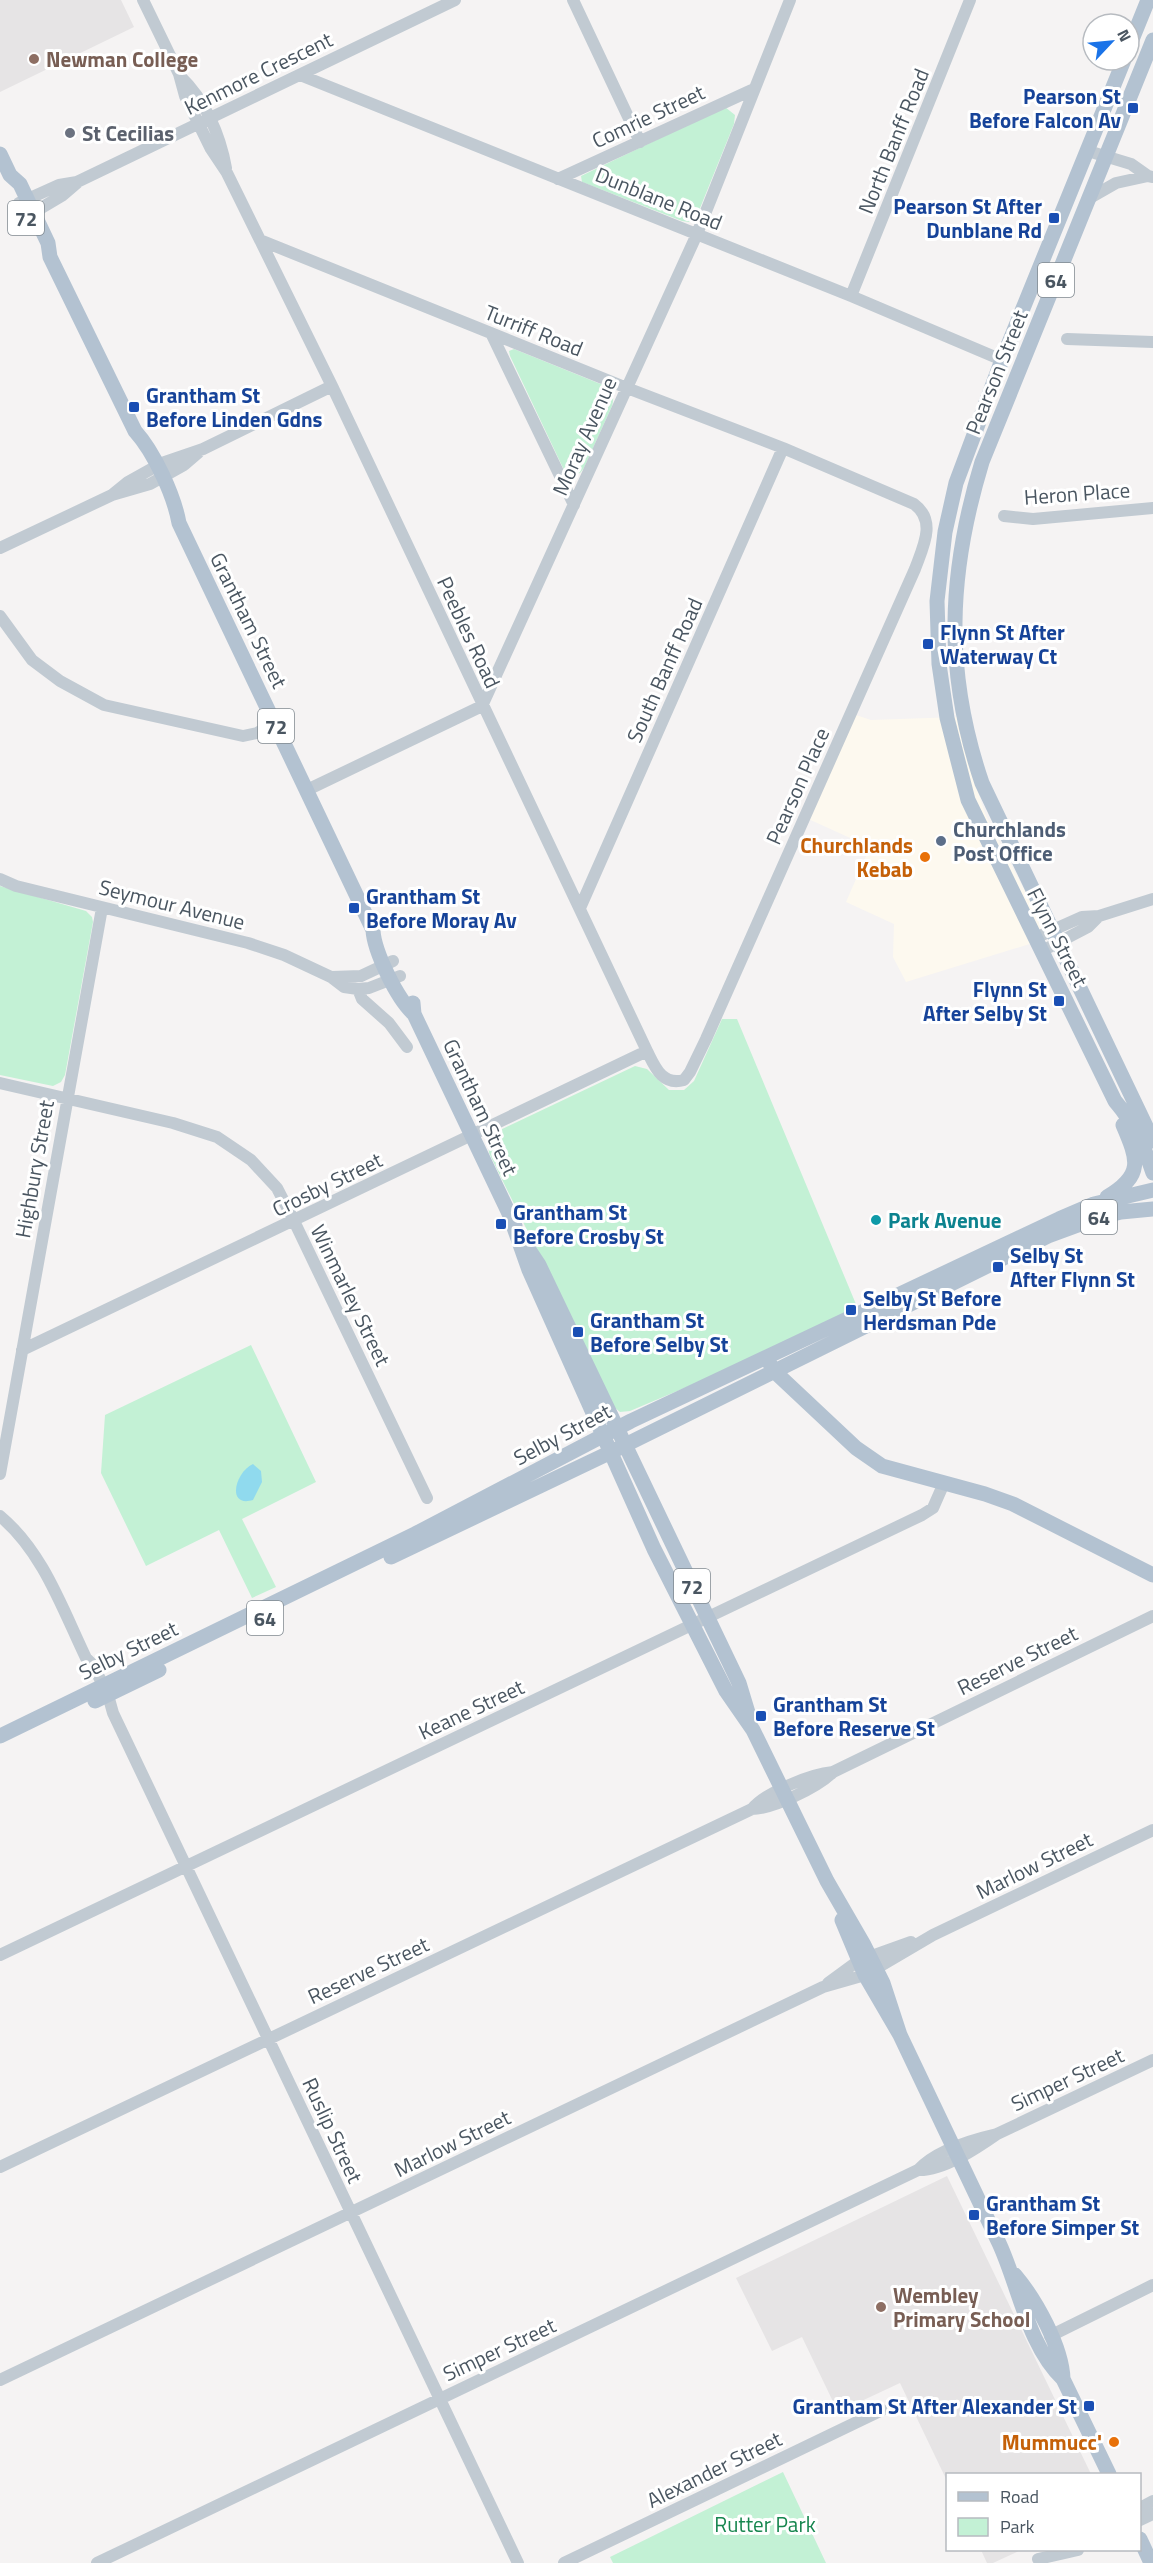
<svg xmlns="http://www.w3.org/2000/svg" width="1153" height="2563" viewBox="0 0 1153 2563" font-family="'Titillium Web',sans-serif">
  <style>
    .commercial { fill: #fdf9ef }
    .education { fill: #e6e4e5 }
    .green { fill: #c3f1d5 }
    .water { fill: #90daee }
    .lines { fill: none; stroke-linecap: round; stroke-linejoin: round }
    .minor { stroke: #c1cad2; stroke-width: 12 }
    .major { stroke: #b3c2d1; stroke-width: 15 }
    .education-dot { fill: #8d6e63; stroke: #fff; stroke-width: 2 }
    .transit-dot { fill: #1a4fb4; stroke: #fff; stroke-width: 2 }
    .worship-dot { fill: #6b7280; stroke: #fff; stroke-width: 2 }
    .service-dot { fill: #5c6f8a; stroke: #fff; stroke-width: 2 }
    .food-dot { fill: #e8710a; stroke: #fff; stroke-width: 2 }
    .culture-dot { fill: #0f9aa8; stroke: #fff; stroke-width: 2 }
    .labels { text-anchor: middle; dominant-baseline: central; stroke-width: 6; stroke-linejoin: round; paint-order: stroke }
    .shield { fill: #fff; stroke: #808990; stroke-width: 1.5 }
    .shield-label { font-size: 20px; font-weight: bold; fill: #4a5661 }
    .education-label { font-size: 21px; font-weight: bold; fill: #785e54; stroke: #fff; text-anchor: start }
    .street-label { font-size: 21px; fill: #4a5661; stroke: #fff }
    .transit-label { font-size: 21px; font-weight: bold; fill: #164399; stroke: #fff; text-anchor: start }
    .worship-label { font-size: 21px; font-weight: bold; fill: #5b616d; stroke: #fff; text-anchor: start }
    .service-label { font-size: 21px; font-weight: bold; fill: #4e5e75; stroke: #fff; text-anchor: start }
    .food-label { font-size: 21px; font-weight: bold; fill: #c56008; stroke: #fff; text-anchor: end }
    .culture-label { font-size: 21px; font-weight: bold; fill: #0d838f; stroke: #fff; text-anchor: start }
    .park-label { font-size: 21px; fill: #17864f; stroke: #fff }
  </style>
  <rect width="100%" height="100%" fill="#f5f3f3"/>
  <path class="commercial" d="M853,714L871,720L958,717L969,766L986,816L1049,938L906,982L893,957L894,924L846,902L870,847L804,817Z"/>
  <path class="education" d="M0,0H121L134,27L0,92Z
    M947,2176L1091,2474H948L947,2481L900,2383L838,2412L802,2337L772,2351L736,2278Z
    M981,2550H1021L993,2563H987Z"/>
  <path class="green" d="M725,107L735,115L734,124L696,218L690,222L682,221L582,182L581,176Z
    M514,349L603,385C612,390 615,396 612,406L584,468L580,473L570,475L564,470L510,356L509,351Z
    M0,886L86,911L92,917L93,922L65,1075L61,1082L53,1086L0,1075Z
    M722,1019H737L858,1309L701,1381L630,1411L620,1412L614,1407L489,1153L488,1142L496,1132L635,1066L647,1069L669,1090H684L694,1081Z
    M251,1345L316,1482L242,1519L276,1587L252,1598L219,1530L146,1566L101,1473L105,1415Z
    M783,2472L826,2563H613L610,2557Z"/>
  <path class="water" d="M253,1464L261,1471L262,1482L253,1500C226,1508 235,1472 253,1464Z"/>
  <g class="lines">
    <path class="minor" d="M143,0L179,74L185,96L211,149L227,173L332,386L647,1051C655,1067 662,1086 684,1080L690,1072L706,1039L915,569C923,547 937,521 914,504L783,448L627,388L260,240
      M573,0L640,142
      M300,75L851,296L1002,360
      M180,76C205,100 220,134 226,168
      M1088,151L1131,164L1148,176
      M558,179L754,89
      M1088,199L1116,183L1148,176L1153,177
      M19,203L59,185L77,182L455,0
      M26,217L63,195L77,183
      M851,296L970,0
      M491,333L574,505
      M1067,339L1153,342
      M112,495L128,482L162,463L203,449L332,386
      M1004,516L1033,519L1153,508
      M0,548L112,495L150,484L184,465L198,453
      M0,616L32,660L60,681L104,705L243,736L257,733L275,723
      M307,790L482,706L697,234L790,0
      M0,879L16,886L248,943L284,955L331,977L344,987L358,989L369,988L400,976
      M580,908L783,448
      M1035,938L1082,917L1099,916L1153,899
      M1042,951L1088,927L1099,916
      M332,977L361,976L393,961
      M358,989L362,999L389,1023L407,1047
      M0,1083L173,1123L217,1137L251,1160L277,1188L294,1221L427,1498
      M22,1350L647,1051
      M0,1474L102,908
      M0,1516C43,1552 62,1608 86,1658L93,1665L103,1685
      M108,1695L113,1713L518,2563
      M752,1809C773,1809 818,1787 833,1772L1153,1616
      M0,1955L922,1515L933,1508L944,1483
      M828,1983L858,1961L911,1942
      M0,2167L752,1809C766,1792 811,1774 833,1772
      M918,2170C943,2171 977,2148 997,2134L1153,2060
      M1050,2336L1153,2285
      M0,2380L823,1987L865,1975L933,1935L1153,1830
      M1140,2508L1153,2501
      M1140,2520L1153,2514
      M1038,2559L1078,2550
      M97,2563L918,2170C936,2150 971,2140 997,2134
      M564,2563L882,2410"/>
    <path class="major" d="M1153,40L982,462C948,574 944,671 982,783L1153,1141
      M1129,47L1148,0
      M1124,60L1002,360L956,483L945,532L937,601L939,664L947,718L968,800L1115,1101C1134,1123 1144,1146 1153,1173
      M0,154L10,175L20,184L48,243L50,257L135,431C154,452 174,495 179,523L373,930C374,951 397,999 414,1014
      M413,1003L414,1014L515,1226
      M1107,1197C1144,1175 1138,1160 1123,1125
      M511,1219L529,1270L654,1549L726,1691L753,1730L827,1881L864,1945L883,1983L900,2035
      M527,1247L539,1265L739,1683L749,1716
      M770,1364L775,1372L856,1448L882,1466L985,1494L1013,1504L1153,1575
      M391,1557L609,1453L1048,1236L1097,1218L1121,1212L1153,1209
      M95,1701L159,1670
      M0,1736L415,1534L631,1421L1059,1219L1094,1204L1153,1190
      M842,1920L865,1975L900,2035L999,2243C1019,2286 1028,2346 1063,2379L1109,2474
      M1015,2275C1036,2300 1062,2347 1063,2379
      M1140,2539L1151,2563"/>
  </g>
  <g class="education-dot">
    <circle cx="34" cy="59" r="6"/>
    <circle cx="881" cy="2307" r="6"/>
  </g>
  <g class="transit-dot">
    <rect x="1127" y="102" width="12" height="12" rx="3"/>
    <rect x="1048" y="212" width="12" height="12" rx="3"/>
    <rect x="128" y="401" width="12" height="12" rx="3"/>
    <rect x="922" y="638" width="12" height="12" rx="3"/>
    <rect x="348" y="902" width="12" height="12" rx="3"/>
    <rect x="1053" y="995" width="12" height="12" rx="3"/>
    <rect x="495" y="1218" width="12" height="12" rx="3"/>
    <rect x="992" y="1261" width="12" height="12" rx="3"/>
    <rect x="845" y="1304" width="12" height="12" rx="3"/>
    <rect x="572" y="1326" width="12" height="12" rx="3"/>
    <rect x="755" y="1710" width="12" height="12" rx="3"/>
    <rect x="968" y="2209" width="12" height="12" rx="3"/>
    <rect x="1083" y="2400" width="12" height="12" rx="3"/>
  </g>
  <circle class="worship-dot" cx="70" cy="133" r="6"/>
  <circle class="service-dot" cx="941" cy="841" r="6"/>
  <g class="food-dot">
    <circle cx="925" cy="857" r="6"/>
    <circle cx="1114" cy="2442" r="6"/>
  </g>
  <circle class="culture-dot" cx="876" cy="1220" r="6"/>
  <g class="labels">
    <g class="shield">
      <rect x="8" y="201" width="36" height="34" rx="4.5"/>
      <rect x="1038" y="263" width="36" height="34" rx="4.5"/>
      <rect x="258" y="709" width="36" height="34" rx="4.5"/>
      <rect x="1081" y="1200" width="36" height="34" rx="4.5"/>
      <rect x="674" y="1569" width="36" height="34" rx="4.5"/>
      <rect x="247" y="1601" width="36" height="34" rx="4.5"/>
    </g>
    <g class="shield-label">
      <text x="26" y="218">72</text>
      <text x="1056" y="280">64</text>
      <text x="276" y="726">72</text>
      <text x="1099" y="1217">64</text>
      <text x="692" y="1586">72</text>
      <text x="265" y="1618">64</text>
    </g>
    <g class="education-label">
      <text x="46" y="59">Newman College</text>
      <text x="893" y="2295">Wembley<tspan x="893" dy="24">Primary School</tspan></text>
    </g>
    <g class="street-label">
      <text transform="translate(258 73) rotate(-26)">Kenmore Crescent</text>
      <text transform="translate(648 116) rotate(-25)">Comrie Street</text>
      <text transform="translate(893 141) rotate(-68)">North Banff Road</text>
      <text transform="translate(659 198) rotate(22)">Dunblane Road</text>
      <text transform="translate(534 330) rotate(22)">Turriff Road</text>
      <text transform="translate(996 372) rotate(-68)">Pearson Street</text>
      <text transform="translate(584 436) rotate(-66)">Moray Avenue</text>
      <text transform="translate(1077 493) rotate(-4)">Heron Place</text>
      <text transform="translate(249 620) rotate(64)">Grantham Street</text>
      <text transform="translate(469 632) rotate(65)">Peebles Road</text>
      <text transform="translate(664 670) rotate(-66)">South Banff Road</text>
      <text transform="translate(797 786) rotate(-66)">Pearson Place</text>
      <text transform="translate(172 904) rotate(14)">Seymour Avenue</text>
      <text transform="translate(1058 937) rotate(63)">Flynn Street</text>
      <text transform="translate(481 1107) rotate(65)">Grantham Street</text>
      <text transform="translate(34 1169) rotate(-80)">Highbury Street</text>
      <text transform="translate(327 1184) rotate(-26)">Crosby Street</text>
      <text transform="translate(351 1295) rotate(64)">Winmarley Street</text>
      <text transform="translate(562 1434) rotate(-28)">Selby Street</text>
      <text transform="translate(128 1650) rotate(-26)">Selby Street</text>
      <text transform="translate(1017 1660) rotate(-26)">Reserve Street</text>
      <text transform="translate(471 1709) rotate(-25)">Keane Street</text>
      <text transform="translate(1034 1865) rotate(-26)">Marlow Street</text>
      <text transform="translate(368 1970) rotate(-25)">Reserve Street</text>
      <text transform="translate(1067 2079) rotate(-25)">Simper Street</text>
      <text transform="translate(333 2130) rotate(65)">Ruslip Street</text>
      <text transform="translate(452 2143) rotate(-26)">Marlow Street</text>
      <text transform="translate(499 2349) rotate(-25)">Simper Street</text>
      <text transform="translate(714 2469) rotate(-26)">Alexander Street</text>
    </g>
    <g class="transit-label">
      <text x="1121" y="96" text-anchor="end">Pearson St<tspan x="1121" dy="24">Before Falcon Av</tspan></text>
      <text x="1042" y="206" text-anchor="end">Pearson St After<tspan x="1042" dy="24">Dunblane Rd</tspan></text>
      <text x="146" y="395">Grantham St<tspan x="146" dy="24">Before Linden Gdns</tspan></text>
      <text x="940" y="632">Flynn St After<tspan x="940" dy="24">Waterway Ct</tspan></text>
      <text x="366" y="896">Grantham St<tspan x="366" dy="24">Before Moray Av</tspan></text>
      <text x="1047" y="989" text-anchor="end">Flynn St<tspan x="1047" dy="24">After Selby St</tspan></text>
      <text x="513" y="1212">Grantham St<tspan x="513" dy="24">Before Crosby St</tspan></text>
      <text x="1010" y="1255">Selby St<tspan x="1010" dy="24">After Flynn St</tspan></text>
      <text x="863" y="1298">Selby St Before<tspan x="863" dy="24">Herdsman Pde</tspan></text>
      <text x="590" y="1320">Grantham St<tspan x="590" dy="24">Before Selby St</tspan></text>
      <text x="773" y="1704">Grantham St<tspan x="773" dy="24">Before Reserve St</tspan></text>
      <text x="986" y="2203">Grantham St<tspan x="986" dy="24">Before Simper St</tspan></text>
      <text x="1077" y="2406" text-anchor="end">Grantham St After Alexander St</text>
    </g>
    <g class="worship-label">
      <text x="82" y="133">St Cecilias</text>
    </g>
    <g class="service-label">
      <text x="953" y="829">Churchlands<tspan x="953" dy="24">Post Office</tspan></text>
    </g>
    <g class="food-label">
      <text x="913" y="845">Churchlands<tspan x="913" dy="24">Kebab</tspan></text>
      <text x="1102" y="2442">Mummucc'</text>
    </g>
    <g class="culture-label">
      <text x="888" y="1220">Park Avenue</text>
    </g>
    <g class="park-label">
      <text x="765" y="2524">Rutter Park</text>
    </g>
  </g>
  <rect x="946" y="2473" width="195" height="78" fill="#ffffff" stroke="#b7bbc0" stroke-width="1.5"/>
  <rect x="958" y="2492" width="30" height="9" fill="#b3c2d1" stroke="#b7bbc0" stroke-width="1.5"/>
  <text x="1000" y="2503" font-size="18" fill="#4a5661">Road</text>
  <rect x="958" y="2518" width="30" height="18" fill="#c3f1d5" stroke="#b7bbc0" stroke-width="1.5"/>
  <text x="1000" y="2533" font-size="18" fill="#4a5661">Park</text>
  <g transform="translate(1111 42) rotate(64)"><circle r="28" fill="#ffffff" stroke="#b7bbc0" stroke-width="1.5"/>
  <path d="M0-4.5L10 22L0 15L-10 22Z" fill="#1a73e8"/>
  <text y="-9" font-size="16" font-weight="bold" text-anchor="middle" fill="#4a5661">N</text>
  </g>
</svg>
